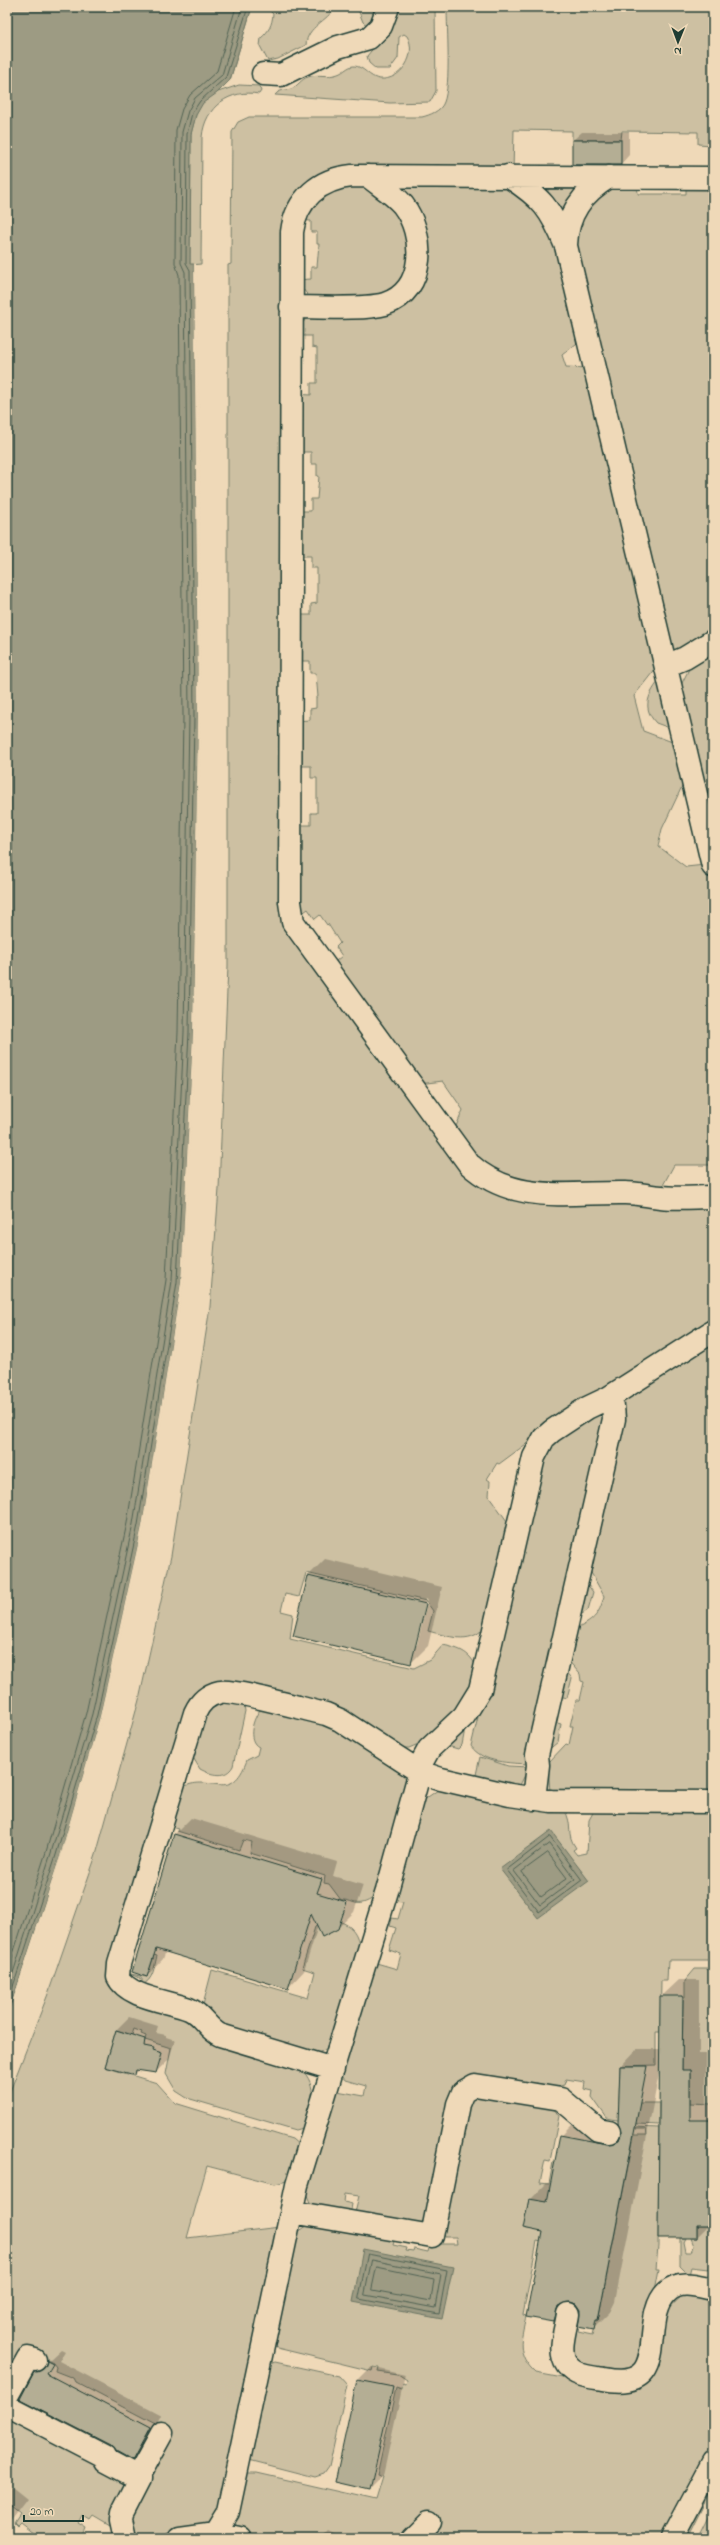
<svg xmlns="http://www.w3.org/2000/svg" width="720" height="2545" viewBox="0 0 720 2545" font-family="'Indie Flower',sans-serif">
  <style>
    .green { fill: #cdc0a2; stroke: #767e6b }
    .water { fill: #9d9b83; stroke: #6b7563 }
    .pier { fill: #efd9b8 }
    .shadow { fill: #0003; fill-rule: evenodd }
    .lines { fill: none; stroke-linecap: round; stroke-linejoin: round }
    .shore { stroke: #516354; stroke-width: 1 }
    .building { fill: #b4ae94; stroke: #1f3d34 }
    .minor-casing { stroke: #1f3d34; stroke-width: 25 }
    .minor { stroke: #efd9b8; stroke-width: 22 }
  </style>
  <rect width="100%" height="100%" fill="#efd9b8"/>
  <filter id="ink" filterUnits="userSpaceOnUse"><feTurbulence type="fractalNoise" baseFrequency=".025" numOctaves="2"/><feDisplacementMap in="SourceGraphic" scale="8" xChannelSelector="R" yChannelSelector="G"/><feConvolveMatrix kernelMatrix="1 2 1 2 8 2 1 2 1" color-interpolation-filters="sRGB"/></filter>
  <g filter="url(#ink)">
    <path class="green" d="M252,7L230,80L218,92L239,85L259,86L261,91L259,94C230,89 205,106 202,137L201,264L190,265L191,134L196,115Z
      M271,7H335C327,22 307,26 306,45L278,59L268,61L260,46L261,38C269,31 272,25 273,14L269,10Z
      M357,7H381L369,27L363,22Z
      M392,7H435L436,91L430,102L390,103L275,95C280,89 284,91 291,89C297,87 301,79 308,77C318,73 328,78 338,74C344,72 348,66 354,66C364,66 369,78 380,79C401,81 418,54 407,36L404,34L399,37L398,58L390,69H376L369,63L367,56L379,41Z
      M447,7H713L711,145L698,144V132L622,131L621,140H572V131L514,130L513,172L350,171L285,213L281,239L279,833L285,899L473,1174L713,1207V1322L541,1433L499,1464L497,1463L487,1479L490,1481L489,1496L512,1528L484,1628C469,1645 448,1636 428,1631L433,1611L426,1601L306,1573L299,1597L285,1594L281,1611L293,1614L290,1639L414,1668L430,1660L443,1645C461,1649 470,1652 478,1670L466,1701L423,1742L409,1748H400L215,1687L113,1963L153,2003L300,2068C320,2087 311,2105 303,2128L296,2130L187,2098L176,2091L166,2074L171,2048L145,2040L146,2036L141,2034L142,2032L134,2029L132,2035L116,2030L105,2067L157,2083L175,2103L292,2139L299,2145L287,2181L275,2184L207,2166L187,2238L280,2227L222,2509C219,2513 215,2520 210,2523C198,2529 150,2542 138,2537C133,2536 132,2529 130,2525L163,2428L75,2382L73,2378L55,2371L56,2367L53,2363L36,2355L7,2378V2099L48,1994L96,1855L139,1700L171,1556L210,1307L219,1189L228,966V265L231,264L232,132L238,122L249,117H422C430,115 441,111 444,102C451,84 447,29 447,7Z
      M355,181L395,204L414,257L390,296L310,298L296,280L311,279V267H317L319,244H317V232H311V221L299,220L306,205Z
      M591,182L563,220L548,201V187Z
      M637,182L638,194H686V183H713V634L672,654L570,233L598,192Z
      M503,183L551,221L581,340L562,355L566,367L588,368L656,668L634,696L643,731L675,743L685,780L662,829L658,846L686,867L705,865L708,868L713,888V1171L710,1165H674L662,1187L560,1188L494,1177L454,1131L463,1110L443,1081L419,1084L331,965L342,956L336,947L340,943L328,924L327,925L320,915L315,919L308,909L297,917L294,825H311V813H317V778H311V766H294V721L310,720V709L316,708V697H318L316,673H310V661H294L301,615H311V604L317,603V568H311V556H301L295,511H311V499H317L319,476H317V464H311V452H295V394L311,395V383H317V348L312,347V336H296L306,318L380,310L422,270L389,185Z
      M713,646V798L706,803L680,687L692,663Z
      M663,675L675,730L656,723C639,705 652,690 663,675Z
      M713,1340V1794L550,1793L548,1763L566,1744L569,1745L573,1726H570L576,1700H580L584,1682L581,1681L580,1674L567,1659L574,1630C593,1621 599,1616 604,1596L589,1569L622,1405L627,1397Z
      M598,1411L606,1420L529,1764C511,1763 482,1763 471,1746L543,1448Z
      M582,1577L593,1592L588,1610L573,1620Z
      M562,1667L572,1678L567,1698L556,1695Z
      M217,1698L244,1705L245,1711L233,1766C226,1779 211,1775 200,1769L191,1754L197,1726Z
      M261,1709L325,1720L404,1774L408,1786L375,1897C355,1910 354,1899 341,1900L329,1884L324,1883L325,1876L250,1853L252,1842L243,1840L239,1850L177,1831L178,1829L167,1826L183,1787C212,1773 231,1804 247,1760L257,1755L259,1747C246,1741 253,1717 261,1709Z
      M550,1721L561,1724L558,1742L542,1755Z
      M465,1729L462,1745L458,1749L444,1745Z
      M480,1757L508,1766L529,1767L518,1789L475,1779Z
      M438,1790L564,1809C574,1826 565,1833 576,1848L573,1850L577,1855L587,1853L589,1820L595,1809H713V1960H668L667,1981H661L660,2032H656V2065L620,2066L619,2103H659V2125L638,2124L607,2118L592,2097L593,2091L584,2089L585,2082L566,2079L564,2085L545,2090L546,2085L536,2083L535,2088L478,2078L426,2222L420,2224L354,2216L359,2196L345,2194L344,2202L352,2204L350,2215L311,2205L306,2193L337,2091L364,2096L366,2086L345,2080L340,2073L373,1962L397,1969L401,1954L389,1950L396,1928L390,1926L392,1918L398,1919L403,1902L391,1901L422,1801Z
      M335,1920C350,1924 359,1932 359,1950L326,2049L316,2054L220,2028L203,2005L212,1970L308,1998L315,1972L302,1968L315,1927L325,1921Z
      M154,1955L157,1956C154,1966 154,1981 141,1985L128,1975L142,1982V1979L130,1974L147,1977Z
      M695,1969H713V2104L690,2103V2070L682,2073L683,1997H685V1981Z
      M471,2093L554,2109L559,2116L550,2161L545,2160L540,2183L549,2184L553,2162H555L577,2216L529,2199L524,2228L566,2236L571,2248L537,2241L523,2315L526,2316C521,2339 515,2354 536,2373L621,2389L667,2310L684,2294L713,2296V2443L662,2538L314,2536L250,2538L243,2535L234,2521L246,2473H257L376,2500L383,2477L377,2475L396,2388L402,2390L403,2384L406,2385L407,2381L398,2375L378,2372L379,2368L373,2367L372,2371L273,2347L296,2233L307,2226L395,2238L393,2245L407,2248L406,2251L413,2252L414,2249L428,2252L430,2244H457L456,2237H445L443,2232Z
      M636,2127L659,2128L658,2246L656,2269H659L643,2354L630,2372L581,2366L573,2355L575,2321L580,2322L578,2332L592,2335L594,2327L577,2316L598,2320L634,2135H647L646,2129H636Z
      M697,2226H713V2265L709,2264L708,2269L691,2267L689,2275L680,2266V2238H685L683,2242L685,2252H691L693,2246L690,2238H697Z
      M275,2362L339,2376L347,2385L329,2467L324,2474L315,2477L249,2460L265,2366Z
      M7,2413L29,2420L126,2483L124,2498L110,2526L93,2516L90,2520L82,2515L78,2523L86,2528L82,2538H33L34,2534L20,2523L17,2526L14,2523L20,2514L7,2504Z
      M713,2481V2488L688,2538H682Z
      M713,2508V2538H698Z"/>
    <path class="water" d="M7,7H252L230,80L217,93L203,103L196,115L191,134L190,264H194L198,716L193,1032L181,1282L142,1526L100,1716L60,1856L7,2016Z
      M551,1831L589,1881L538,1918L500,1869Z
      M363,2249L453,2267L442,2319L353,2302Z"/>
    <path class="pier" d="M194,264H196L199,457L200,716L195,1032L183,1282L144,1526L102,1717L38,1932L19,1991L7,2018L60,1856L100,1716L142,1526L181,1282L193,1032L198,716Z"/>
    <path class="shadow" d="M582,132H629V155L621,164L573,140Z
      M325,1559L442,1587L428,1646L411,1663L308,1576ZM426,1599H428L417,1645H415Z
      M191,1818L337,1862L333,1876L363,1885L354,1912L338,1928L318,1926L304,1971L288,1988L166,1951L163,1959L147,1976L134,1972L175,1834Z
      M678,1980H699V2054H706V2104H713V2225H709L697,2237L660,2068L615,2302L610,2312L593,2329L576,2303L571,2301L553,2321L543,2231L530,2200L547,2183L551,2184L561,2136L578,2119L620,2127L621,2066L637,2049H661V1996Z
      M129,2017L158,2026L156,2033L166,2035V2037L175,2040L169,2059L156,2072L140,2069L135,2074L116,2030Z
      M61,2349L65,2351L59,2361L162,2415L145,2447L132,2460L35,2373Z
      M371,2367L405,2375L383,2476L370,2489L336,2482L358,2380Z
      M7,2483L27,2499L7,2525Z
      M329,2530L345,2538H321Z"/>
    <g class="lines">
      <path class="shore" d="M550,1837L582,1880L539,1912L507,1870Z
        M549,1844L575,1879L540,1905L514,1871Z
        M548,1853L567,1878L541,1897L522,1872Z
        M7,1973L46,1852L86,1713L127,1523L166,1280L178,1032L183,716L179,275L175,263L176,130L182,109L190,95L217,71L236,7
        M7,1992L51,1853L92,1714L133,1524L172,1281L184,1032L189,716L185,272L181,263L182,132L188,111L195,98L222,75L242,7
        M7,2005L56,1855L97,1715L138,1525L177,1282L189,1032L194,716L190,270L186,263L187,134L192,113L200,101L226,77L248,7
        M368,2254L447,2270L439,2314L359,2299Z
        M372,2260L441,2274L435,2308L365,2295Z
        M377,2267L434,2279L431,2301L372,2290Z"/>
    </g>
    <path class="building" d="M572,140H621V165H572Z
      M308,1576L426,1604L411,1664L293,1636Z
      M174,1834L322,1879L317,1893L347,1902L338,1929L322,1937L311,1914L288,1989L156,1949L147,1977L132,1972Z
      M660,1996H683L682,2070H690V2120H713V2226H697V2238H658Z
      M116,2030L145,2039L144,2046L154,2048L153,2050L162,2053L156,2073L136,2070L135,2075L105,2067Z
      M620,2066H647L598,2320H596L594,2330L578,2327L580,2310L576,2304L570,2302L558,2306L554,2322L526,2317L542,2232L523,2228L529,2199L547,2202L560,2135L607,2144L619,2140L621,2134L618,2123Z
      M47,2361L53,2364L47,2374L150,2428L132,2461L116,2452L110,2445L20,2399L34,2372L43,2369Z
      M357,2380L393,2387L370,2490L335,2482Z"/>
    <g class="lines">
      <defs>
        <path id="minor" d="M263,74L281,75L338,47L369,38L381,26L388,7
          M508,176C542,198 551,209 566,246L713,866
          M713,178L352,176C320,179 296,199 292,232L290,902L293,922L469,1164C514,1205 569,1192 625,1193C637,1193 649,1196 661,1197C678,1199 696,1197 713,1197
          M566,245C567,214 582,193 609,177
          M291,307C314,307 366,310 385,304C427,290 425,234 403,205C393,193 380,186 368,176
          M666,666L685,658L713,641
          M534,1799L538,1765L537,1755L614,1419L613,1406L608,1398
          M333,2069L220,2035C207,2029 202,2014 189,2009C169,2001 128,1998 118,1977L119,1964L195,1713C200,1702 207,1695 220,1692C235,1689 306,1710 326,1714L340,1720L420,1772L441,1779L510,1795L551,1801L713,1802
          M292,2212L432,2236L458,2104L463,2092L475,2085L561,2099L598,2130L609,2132
          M568,2314C566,2329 557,2351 567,2365C575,2376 590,2377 603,2379C675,2393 638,2320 667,2292C680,2279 698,2286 713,2289
          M7,2396L28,2358L35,2360
          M7,2406L104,2456L106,2461L140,2479L122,2514L121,2520L125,2538
          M140,2479V2473L162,2433
          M215,2533L228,2512L297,2185L387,1891L423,1760L429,1749L464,1716L480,1690L534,1457L544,1438L552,1431L587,1408L608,1398L713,1331
          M179,2538L215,2533L239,2538
          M413,2538L429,2522
          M672,2538L713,2461"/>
      </defs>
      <use href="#minor" class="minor-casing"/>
      <use href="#minor" class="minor"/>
    </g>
  </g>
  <rect width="720" height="2545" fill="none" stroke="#efd9b8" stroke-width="24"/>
  <rect x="12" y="12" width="696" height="2521" fill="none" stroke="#1f3d34" stroke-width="1.5" filter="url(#ink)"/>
  <g transform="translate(678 42) rotate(181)" stroke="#efd9b8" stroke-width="3" paint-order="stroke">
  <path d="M0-3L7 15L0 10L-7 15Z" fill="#1f3d34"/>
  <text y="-6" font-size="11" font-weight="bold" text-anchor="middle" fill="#1f3d34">N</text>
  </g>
  <path d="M24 2515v6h59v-6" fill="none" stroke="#1f3d34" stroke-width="2"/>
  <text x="30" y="2515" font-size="12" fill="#1f3d34" stroke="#efd9b8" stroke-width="3" paint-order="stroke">20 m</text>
</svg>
